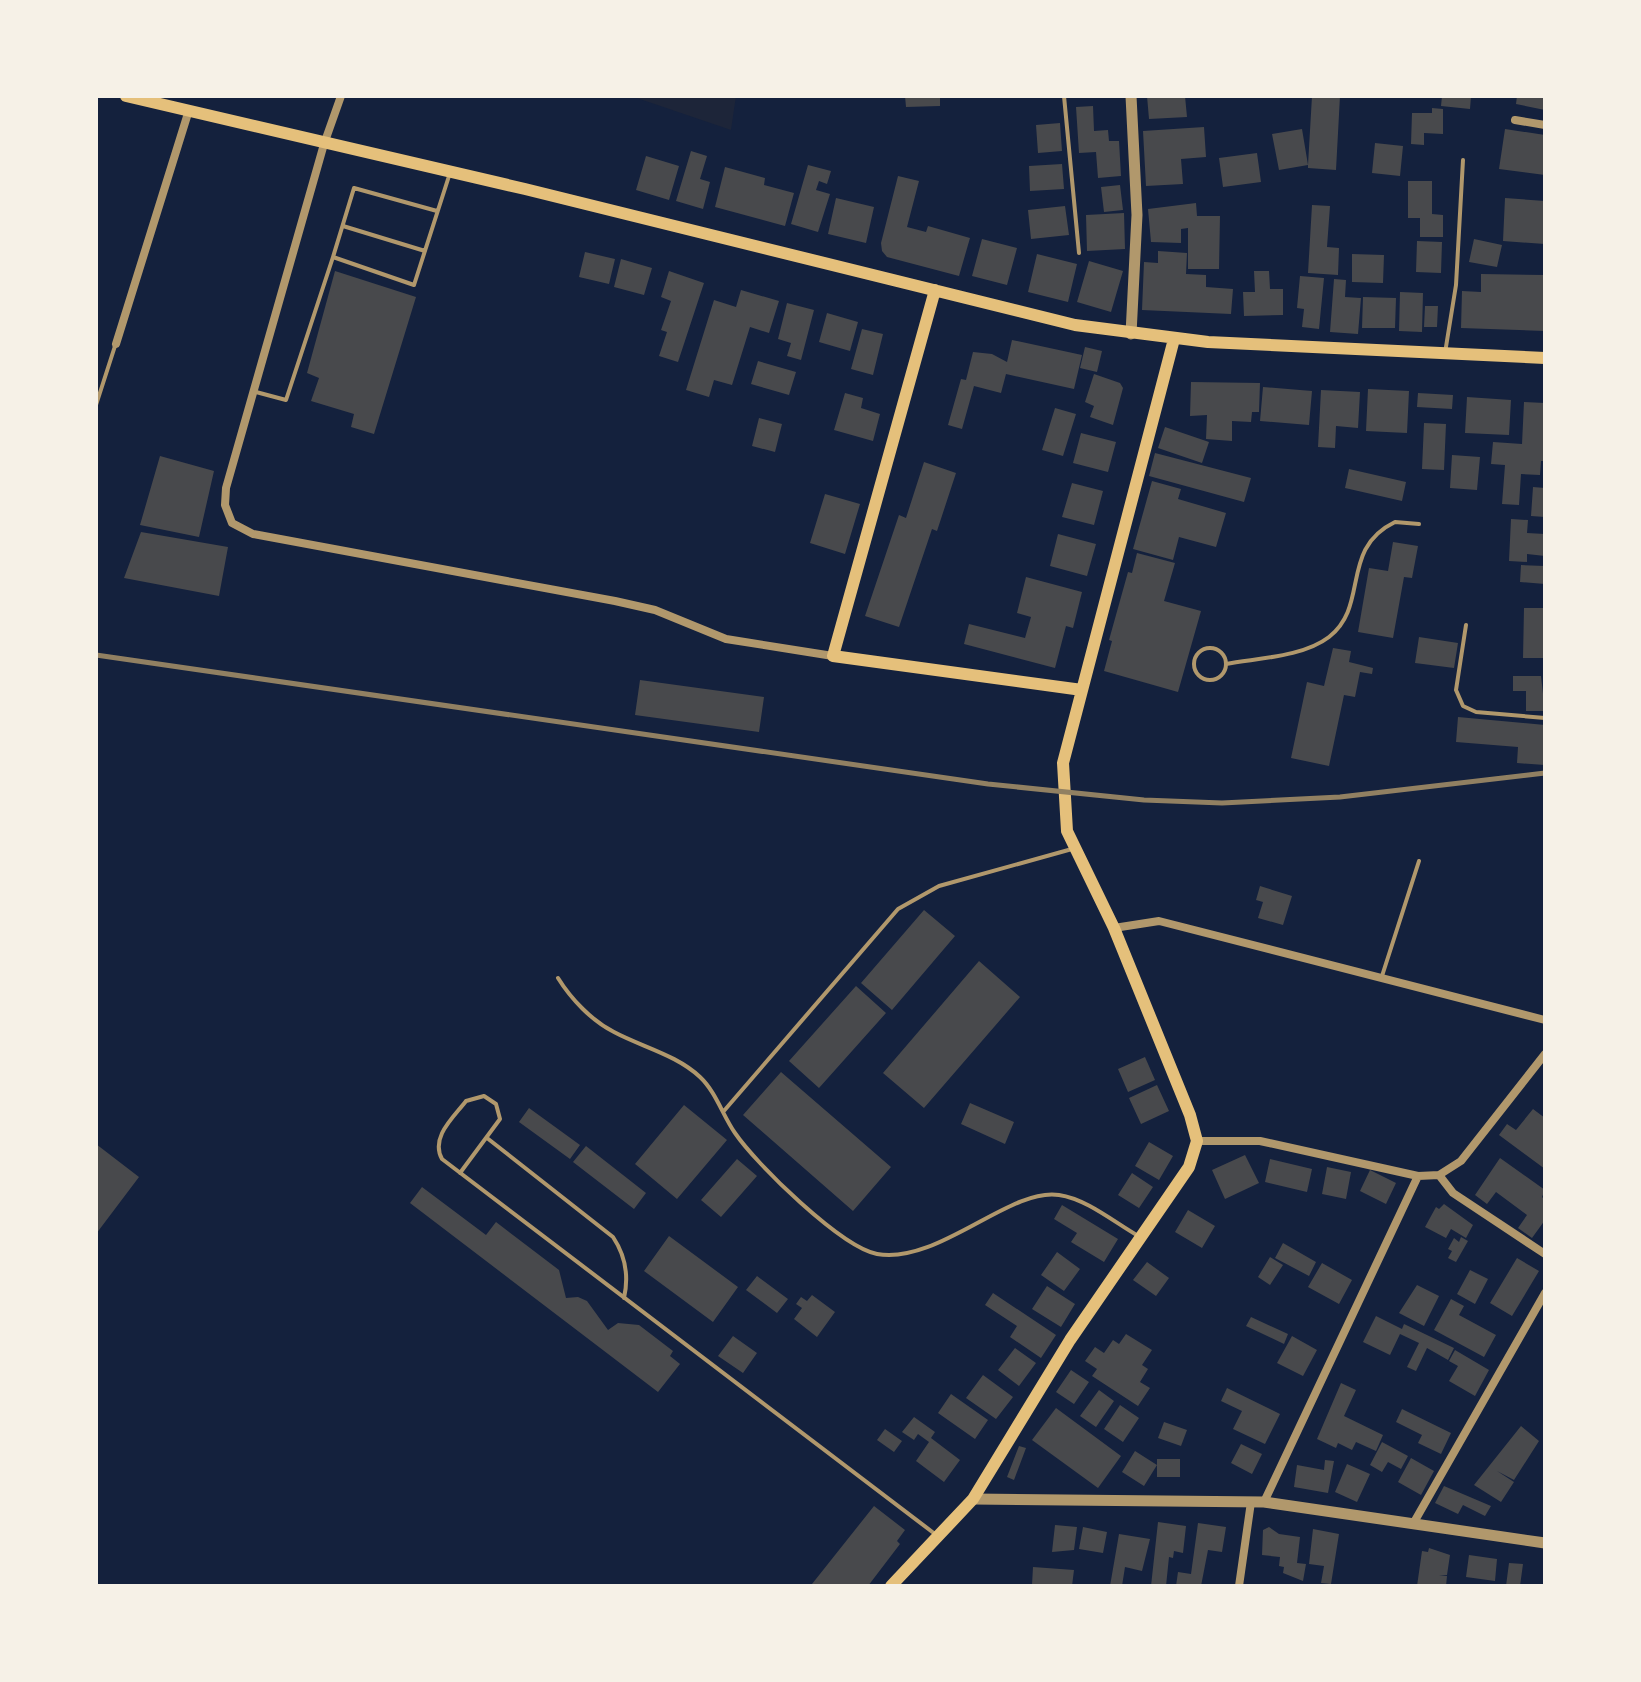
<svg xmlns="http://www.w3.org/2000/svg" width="1641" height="1682" viewBox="0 0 1641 1682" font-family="Montserrat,sans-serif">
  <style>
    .green { fill: #1d2539 }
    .building { fill: #48494c }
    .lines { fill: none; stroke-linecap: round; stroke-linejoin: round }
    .service { stroke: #b1986c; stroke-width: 4 }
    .minor { stroke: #b1986c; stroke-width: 8 }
    .tertiary { stroke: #b1986c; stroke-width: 11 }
    .secondary { stroke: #e5c07b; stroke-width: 12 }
    .rail { stroke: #918062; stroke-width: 5 }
  </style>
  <rect width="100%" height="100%" fill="#14213d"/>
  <path class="green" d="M631,96H736L731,130Z"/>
  <path class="building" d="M905,96H940V106L906,107Z
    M1147,96H1185L1187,117L1149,119Z
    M1312,96H1340L1336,170L1308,168V165L1279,170L1272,134L1302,129L1308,165Z
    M1442,96H1471L1470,109L1441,106Z
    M1517,96H1545V110L1516,104Z
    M1093,106L1094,131L1108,130L1109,141H1119L1121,176L1098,178L1096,152L1079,153L1076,107Z
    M1432,108L1443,109V134L1424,133V145L1411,144L1412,113H1432Z
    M1060,123L1062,151L1038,153L1036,125Z
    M1204,127L1206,157L1181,159L1183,184L1146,186L1143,131Z
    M1505,129L1545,135V175L1499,169Z
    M1375,143L1403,146L1400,176L1372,173Z
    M691,151L707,156L700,179L710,182L703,209L676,201Z
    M1257,153L1261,182L1223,187L1219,158Z
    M646,156L679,166L669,200L636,190Z
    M1062,164L1064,189L1030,191L1029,166Z
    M808,165L831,171L827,184L819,181L816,190L830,194L818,232L791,224Z
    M725,167L765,178L764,185L794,193L785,226L715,207Z
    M898,176L919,181L907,227L926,232L928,226L970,238L959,276L887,257L882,251L881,243Z
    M1408,181H1432V214L1443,215V237H1420V218H1408Z
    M1120,185L1123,210L1104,212L1101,187Z
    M836,198L874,207L866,243L828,234Z
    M1505,198L1545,201V244L1503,241Z
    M1196,203L1197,216H1220L1219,269H1188V228L1181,229V243L1151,242L1148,209Z
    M1312,205L1330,206L1327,247L1339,248L1338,275L1308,273Z
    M1065,206L1069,235L1031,239L1028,210Z
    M1124,213L1125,249L1087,251L1086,215Z
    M982,239L1017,248L1007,285L972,276Z
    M1474,239L1502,245L1497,267L1469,262Z
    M1417,241L1442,242L1441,273L1416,272Z
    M1158,251L1187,253L1186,274L1206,275V287L1233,289L1231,314L1142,310L1144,262L1158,263Z
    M585,252L615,259L609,284L579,277Z
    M1037,254L1077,264L1068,302L1028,292Z
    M1352,254L1384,255L1383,283L1352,282Z
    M621,259L652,268L644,295L614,287Z
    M1089,261L1123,271L1111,312L1077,302Z
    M335,271L416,297L374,434L351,427L354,414L311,401L319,378L307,373Z
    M669,271L704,283L678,362L659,356L667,332L661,330L671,301L661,297Z
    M1254,271H1269L1270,289H1283V315L1244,316L1243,292H1255Z
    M1481,274L1545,275V331L1461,328L1462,291L1481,292Z
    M1300,276L1324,278L1319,329L1302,327L1304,309L1297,308Z
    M1334,279L1346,280L1345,297L1361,298L1358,334L1330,332Z
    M741,290L779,301L769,333L750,327L732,385L714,380L709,397L686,390L714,300L736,307Z
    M1400,292L1423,293L1422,332L1399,331Z
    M1363,297L1396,298L1395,328H1362Z
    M787,303L814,310L801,360L787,356L791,343L778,339Z
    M1425,306H1438L1437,327H1424Z
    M827,313L858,322L850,351L819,342Z
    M862,329L883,334L873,375L851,369Z
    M1012,340L1082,355L1074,389L1006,374L1001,393L974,386L962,429L948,425L961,379L966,380L973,352L992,354L1007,362Z
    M1085,347L1102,351L1097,372L1080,368Z
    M758,361L796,372L789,395L751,384Z
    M1094,374L1120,383L1123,388L1113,425L1090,417L1094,406L1085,402Z
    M1191,382L1260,383L1259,412H1252L1251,422L1232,421V441L1206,439L1207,415L1190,416Z
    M1263,387L1312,391L1309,425L1260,421Z
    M1368,389L1409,391L1407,433L1366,431Z
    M1321,390L1360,392L1358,428L1336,426L1335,448L1318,447Z
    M845,393L863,398L861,408L880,414L873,441L834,430Z
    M1418,393L1453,395L1452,409L1417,407Z
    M1467,397L1511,400L1509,435L1465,433Z
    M1524,402L1545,403V461H1541L1540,475L1521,474L1519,505L1502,504L1505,465L1491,464L1493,442L1522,444Z
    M1055,408L1076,414L1063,456L1042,450Z
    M759,418L782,424L775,452L752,446Z
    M1424,423L1446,424L1444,470L1422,469Z
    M1165,427L1209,442L1202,463L1158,448Z
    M1081,433L1116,442L1108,472L1073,463Z
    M1155,453L1251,478L1244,502L1149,476Z
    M1452,455L1480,457L1477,490L1450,488Z
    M160,456L214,471L199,537L140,525Z
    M924,462L956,473L937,531L932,529L899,627L865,616L899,515L906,518Z
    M1349,469L1406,482L1402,501L1345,488Z
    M1152,481L1181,489L1178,499L1226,513L1216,547L1179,537L1173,560L1133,549Z
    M1072,483L1103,491L1094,525L1062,517Z
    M1533,487L1545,488V517L1531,516Z
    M825,494L860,504L845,554L810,543Z
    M1511,519L1528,520L1527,533L1545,534V556L1527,554V562L1509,561Z
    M141,532L228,547L219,596L124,578Z
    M1058,534L1096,544L1087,576L1050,566Z
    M1393,542L1418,546L1412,578L1404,577L1393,638L1358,632L1369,568L1388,571Z
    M1137,553L1175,563L1164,601L1201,611L1178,692L1104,671L1112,641L1109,640L1128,572L1132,573Z
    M1521,565L1545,566V584L1520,582Z
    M1026,577L1082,592L1073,628L1066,626L1055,668L964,644L969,624L1025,638L1031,617L1017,613Z
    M1524,608H1545V658H1523Z
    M1419,637L1458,643L1454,668L1415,663Z
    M1333,648L1351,651L1349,662L1373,668L1372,674L1360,672L1355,697L1344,695L1329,766L1291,758L1307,682L1324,686Z
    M1513,676H1541L1545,711H1526V691H1513Z
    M640,680L764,697L759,732L635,715Z
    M1458,717L1545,725V765L1517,763L1518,747L1456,742Z
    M1260,886L1292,896L1283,925L1258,918L1263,902L1256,900Z
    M924,910L955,936L892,1010L861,983Z
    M979,961L1020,997L924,1108L883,1073Z
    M856,986L886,1013L819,1088L789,1061Z
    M1145,1057L1155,1080L1128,1092L1118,1069Z
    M781,1072L891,1167L853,1211L743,1115Z
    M1157,1085L1169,1111L1141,1124L1129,1098Z
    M970,1103L1014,1122L1005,1144L961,1124Z
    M684,1105L727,1140L677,1199L635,1164Z
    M529,1108L580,1145L570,1159L519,1122Z
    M1533,1109L1545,1118V1169L1499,1135L1507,1124L1516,1130Z
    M1149,1142L1173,1156L1159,1180L1135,1166Z
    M96,1144L139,1177L96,1234Z
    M586,1146L646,1193L634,1209L573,1162Z
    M1245,1155L1259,1183L1225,1199L1212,1170Z
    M1500,1158L1545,1190L1542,1197L1545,1200V1220L1532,1238L1518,1228L1527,1215L1496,1192L1487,1204L1475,1195Z
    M737,1159L757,1176L721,1217L701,1200Z
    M1270,1159L1312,1169L1307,1192L1265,1182Z
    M1327,1167L1351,1172L1346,1199L1322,1194Z
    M1370,1170L1396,1183L1386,1204L1360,1191Z
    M1132,1173L1153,1187L1139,1208L1118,1195Z
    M422,1187L486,1235L496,1222L559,1270L566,1298L578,1297L587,1301L608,1330L618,1323L639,1325L673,1351L670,1356L680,1364L658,1392L410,1203Z
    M1444,1204L1473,1225L1466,1238L1451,1229L1446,1238L1425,1227L1436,1207L1439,1209Z
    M1062,1205L1118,1239L1104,1262L1071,1242L1077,1233L1054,1219Z
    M1188,1210L1215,1226L1202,1248L1175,1232Z
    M669,1236L738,1287L713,1322L644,1271Z
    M1461,1237L1468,1241L1456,1262L1448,1258L1452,1251L1448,1249L1454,1238L1459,1242Z
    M1283,1243L1316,1262L1309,1276L1275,1258Z
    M1057,1252L1080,1269L1064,1291L1041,1275Z
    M1270,1257L1283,1265L1270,1285L1258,1277Z
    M1517,1258L1539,1271L1512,1316L1490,1303Z
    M1147,1262L1169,1278L1156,1296L1133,1280Z
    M1322,1263L1352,1280L1339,1304L1308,1287Z
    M1470,1270L1488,1279L1475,1304L1457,1294Z
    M757,1276L788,1299L777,1313L746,1290Z
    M1417,1285L1439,1296L1424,1326L1399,1313Z
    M1047,1286L1075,1304L1061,1327L1032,1309Z
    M993,1293L1056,1335L1041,1358L1010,1337L1017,1326L985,1305Z
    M812,1295L835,1312L817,1337L794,1319L802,1308L796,1304L801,1297L807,1301Z
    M1451,1299L1464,1306L1459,1315L1496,1335L1484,1357L1434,1330Z
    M1376,1316L1402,1329L1404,1324L1454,1348L1448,1360L1427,1348L1416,1371L1407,1367L1419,1343L1400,1334L1390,1355L1363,1342Z
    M1251,1317L1288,1334L1284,1344L1246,1326Z
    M1126,1334L1152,1350L1142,1365L1148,1369L1140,1382L1150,1388L1138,1406L1092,1376L1097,1369L1085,1361L1095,1347L1104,1353L1113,1340L1119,1344Z
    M733,1336L757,1353L743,1373L718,1356Z
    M1292,1336L1317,1350L1303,1376L1277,1363Z
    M1015,1348L1036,1363L1019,1386L998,1370Z
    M1455,1350L1489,1370L1475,1396L1449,1381L1458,1366L1449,1361Z
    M1071,1370L1089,1382L1074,1404L1056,1392Z
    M983,1375L1013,1397L996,1419L966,1398Z
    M1341,1383L1356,1390L1344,1416L1383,1435L1376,1451L1356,1442L1352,1450L1338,1443L1336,1448L1317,1439Z
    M1227,1388L1280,1414L1265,1444L1233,1429L1242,1411L1221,1401Z
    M1099,1390L1114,1401L1096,1427L1080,1416Z
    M951,1394L988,1420L975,1439L938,1413Z
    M1120,1405L1139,1418L1123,1442L1104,1429Z
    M1056,1408L1121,1456L1098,1488L1032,1440Z
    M1402,1409L1451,1433L1441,1454L1418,1443L1422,1435L1396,1422Z
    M914,1417L935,1432L931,1438L960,1460L944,1482L916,1461L929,1442L918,1434L914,1440L902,1432Z
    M1164,1422L1187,1430L1181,1446L1158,1438Z
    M1521,1426L1539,1441L1514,1480L1497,1471L1514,1482L1501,1502L1474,1485Z
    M885,1429L902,1441L894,1452L877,1440Z
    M1382,1442L1408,1456L1401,1469L1388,1462L1382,1472L1370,1465Z
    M1241,1444L1262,1454L1252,1474L1231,1463Z
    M1019,1446L1026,1448L1014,1480L1007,1477Z
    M1135,1451L1157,1465L1144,1486L1122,1472Z
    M1411,1458L1434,1471L1421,1495L1398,1482Z
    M1157,1459H1180V1477H1157Z
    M1325,1460L1334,1461L1328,1493L1294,1487L1297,1465L1324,1470Z
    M1347,1464L1370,1474L1357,1502L1335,1492Z
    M1444,1486L1491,1506L1485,1516L1463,1505L1458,1514L1435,1503Z
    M874,1506L905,1530L897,1541L900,1544L868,1586L812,1584Z
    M1158,1522L1186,1526L1183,1553L1174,1551L1173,1558L1169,1557L1166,1586H1151Z
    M1198,1523L1226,1527L1222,1552L1208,1550L1201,1586H1176L1178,1572L1191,1574Z
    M1055,1525L1077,1527L1074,1550L1052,1552Z
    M1083,1527L1107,1532L1103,1553L1079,1549Z
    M1269,1527L1279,1534L1300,1537L1297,1563L1306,1564L1303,1581L1283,1573L1284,1567L1279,1566L1280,1557L1262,1555L1263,1530Z
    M1313,1529L1339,1534L1331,1584L1321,1583L1324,1566L1309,1564Z
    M1119,1534L1150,1539L1142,1571L1125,1567L1122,1586H1110Z
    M1429,1548L1450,1555L1447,1575H1439L1447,1576L1446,1586H1417L1422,1551L1428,1552Z
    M1469,1555L1497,1559L1495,1581L1466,1577Z
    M1509,1563L1523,1564L1520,1586H1506Z
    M1033,1567L1074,1570L1072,1586L1032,1585Z"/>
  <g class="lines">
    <path class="service" d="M1064,96L1079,253
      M343,226L425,251
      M333,257L354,188L437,211
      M1445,353L1456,285L1463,160
      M256,392L286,400L333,257L414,285L449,176
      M96,405L115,346
      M1466,625L1456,690L1463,706L1476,712L1545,718
      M1194 664a16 16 0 1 1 32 0a16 16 0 1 1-32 0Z
      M1226,664C1258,658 1303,657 1329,637C1370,605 1339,549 1395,522L1419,524
      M1382,976L1419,861
      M558,978C571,999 592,1021 614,1032C642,1047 677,1055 700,1077C716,1092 723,1116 735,1133C756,1164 841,1247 877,1254C938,1265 1010,1187 1059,1195C1087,1199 1115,1223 1140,1237
      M723,1112L898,909L939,886L1072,849
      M487,1138L613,1237C625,1255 629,1276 624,1298
      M460,1173L500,1119L496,1104L484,1096L466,1101C454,1117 430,1137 442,1159L935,1534"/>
    <path class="minor" d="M341,96L324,144L226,488L225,505L232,523L253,534L615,601L655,610L726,639L833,656
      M1515,120L1545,125
      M116,344L189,110
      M1114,928L1159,921L1545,1020
      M1197,1141H1260L1418,1176L1439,1175L1461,1161L1545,1054
      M1439,1175L1453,1193L1545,1254
      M1264,1502L1418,1176
      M1413,1524L1545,1293
      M1239,1586L1251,1502"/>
    <path class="tertiary" d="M1131,334L1137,215L1131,96
      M973,1499L1264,1502L1545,1543"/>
    <path class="secondary" d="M126,96L525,189L1075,325L1208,342L1545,358
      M935,290L833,656L1082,690
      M891,1586L973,1499L1070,1340L1189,1167L1197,1141L1190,1115L1114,928L1067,831L1063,763L1174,339"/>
    <path class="rail" d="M96,655L988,784L1144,800L1222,803L1340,797L1545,773"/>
  </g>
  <rect width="1641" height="1682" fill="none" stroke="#f6f1e7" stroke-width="196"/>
</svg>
